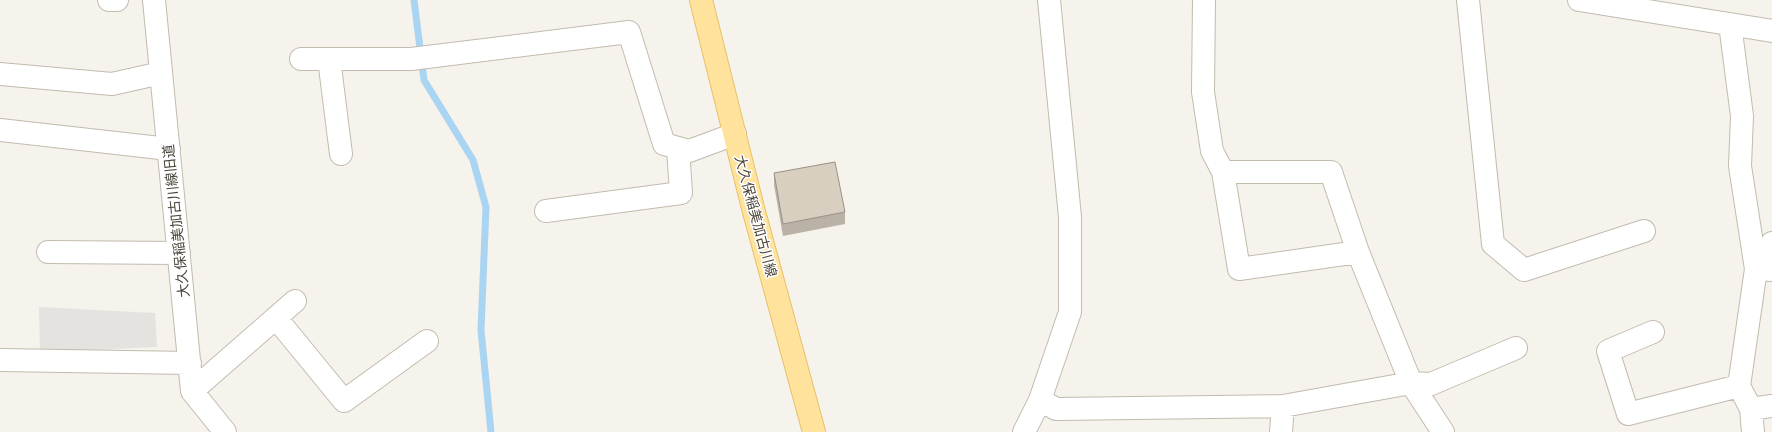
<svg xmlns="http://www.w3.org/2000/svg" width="1772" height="432" viewBox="0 0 1772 432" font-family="Jost,'Noto Sans JP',sans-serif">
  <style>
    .parking { fill: #e5e3e0 }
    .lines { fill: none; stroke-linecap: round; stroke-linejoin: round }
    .stream { stroke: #a9d4f2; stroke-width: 7 }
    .minor-casing { stroke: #c2bbae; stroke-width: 24 }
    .major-casing { stroke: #e6c16a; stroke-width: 24 }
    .minor { stroke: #fff; stroke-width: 22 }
    .major { stroke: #ffe39c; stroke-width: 22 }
    .wall { fill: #bab2a6 }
    .building { fill: #d8cfc1; stroke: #979187 }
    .labels { text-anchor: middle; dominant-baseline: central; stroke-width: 3; stroke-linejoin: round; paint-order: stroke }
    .street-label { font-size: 14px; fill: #4b4439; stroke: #fff }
  </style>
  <rect width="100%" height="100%" fill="#f6f3ec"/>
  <path class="parking" d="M39,307L155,313L157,347L40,352Z"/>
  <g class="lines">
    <path class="stream" d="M414,0L424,80L473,160L486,207L481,330L491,432"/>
    <defs>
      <path id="minor" d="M109,0H117
        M154,0L192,391L225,432
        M1204,0L1203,92L1212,151L1223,172L1239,269L1358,252
        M1468,0L1493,244L1524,270L1644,231
        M1579,0L1772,31
        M1730,24L1742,116L1740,166L1756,269L1739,386L1751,409L1753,432
        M301,59H411L629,32L664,144L689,151L735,134
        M329,59L341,154
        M0,74L112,84L161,73
        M0,130L169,149
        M1223,172H1331L1358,252L1411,383L1443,432
        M546,211L681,193L678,148
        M1772,243L1756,269L1772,270
        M48,252L179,253
        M276,318L344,401L427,341
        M1653,332L1608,351L1628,414L1739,386
        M0,360L190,363
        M192,391L295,301
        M1040,400L1056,409L1283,406L1411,383L1431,384L1516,348
        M1751,409L1772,406
        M1024,432L1040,400L1070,312V217L1049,0
        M1281,432L1283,406"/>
      <path id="major" d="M701,0L753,208L814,432"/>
    </defs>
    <use href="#minor" class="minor-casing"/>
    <use href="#major" class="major-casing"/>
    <use href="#minor" class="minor"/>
    <use href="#major" class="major"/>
  </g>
  <path class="wall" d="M774,173L845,212V224L783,236L774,185Z"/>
  <path class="building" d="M835,162L845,212L783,224L774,173Z"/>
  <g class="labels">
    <g class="street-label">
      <text transform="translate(756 216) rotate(75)">大久保稲美加古川線</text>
      <text transform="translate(176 221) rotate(-96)">大久保稲美加古川線旧道</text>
    </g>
  </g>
</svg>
